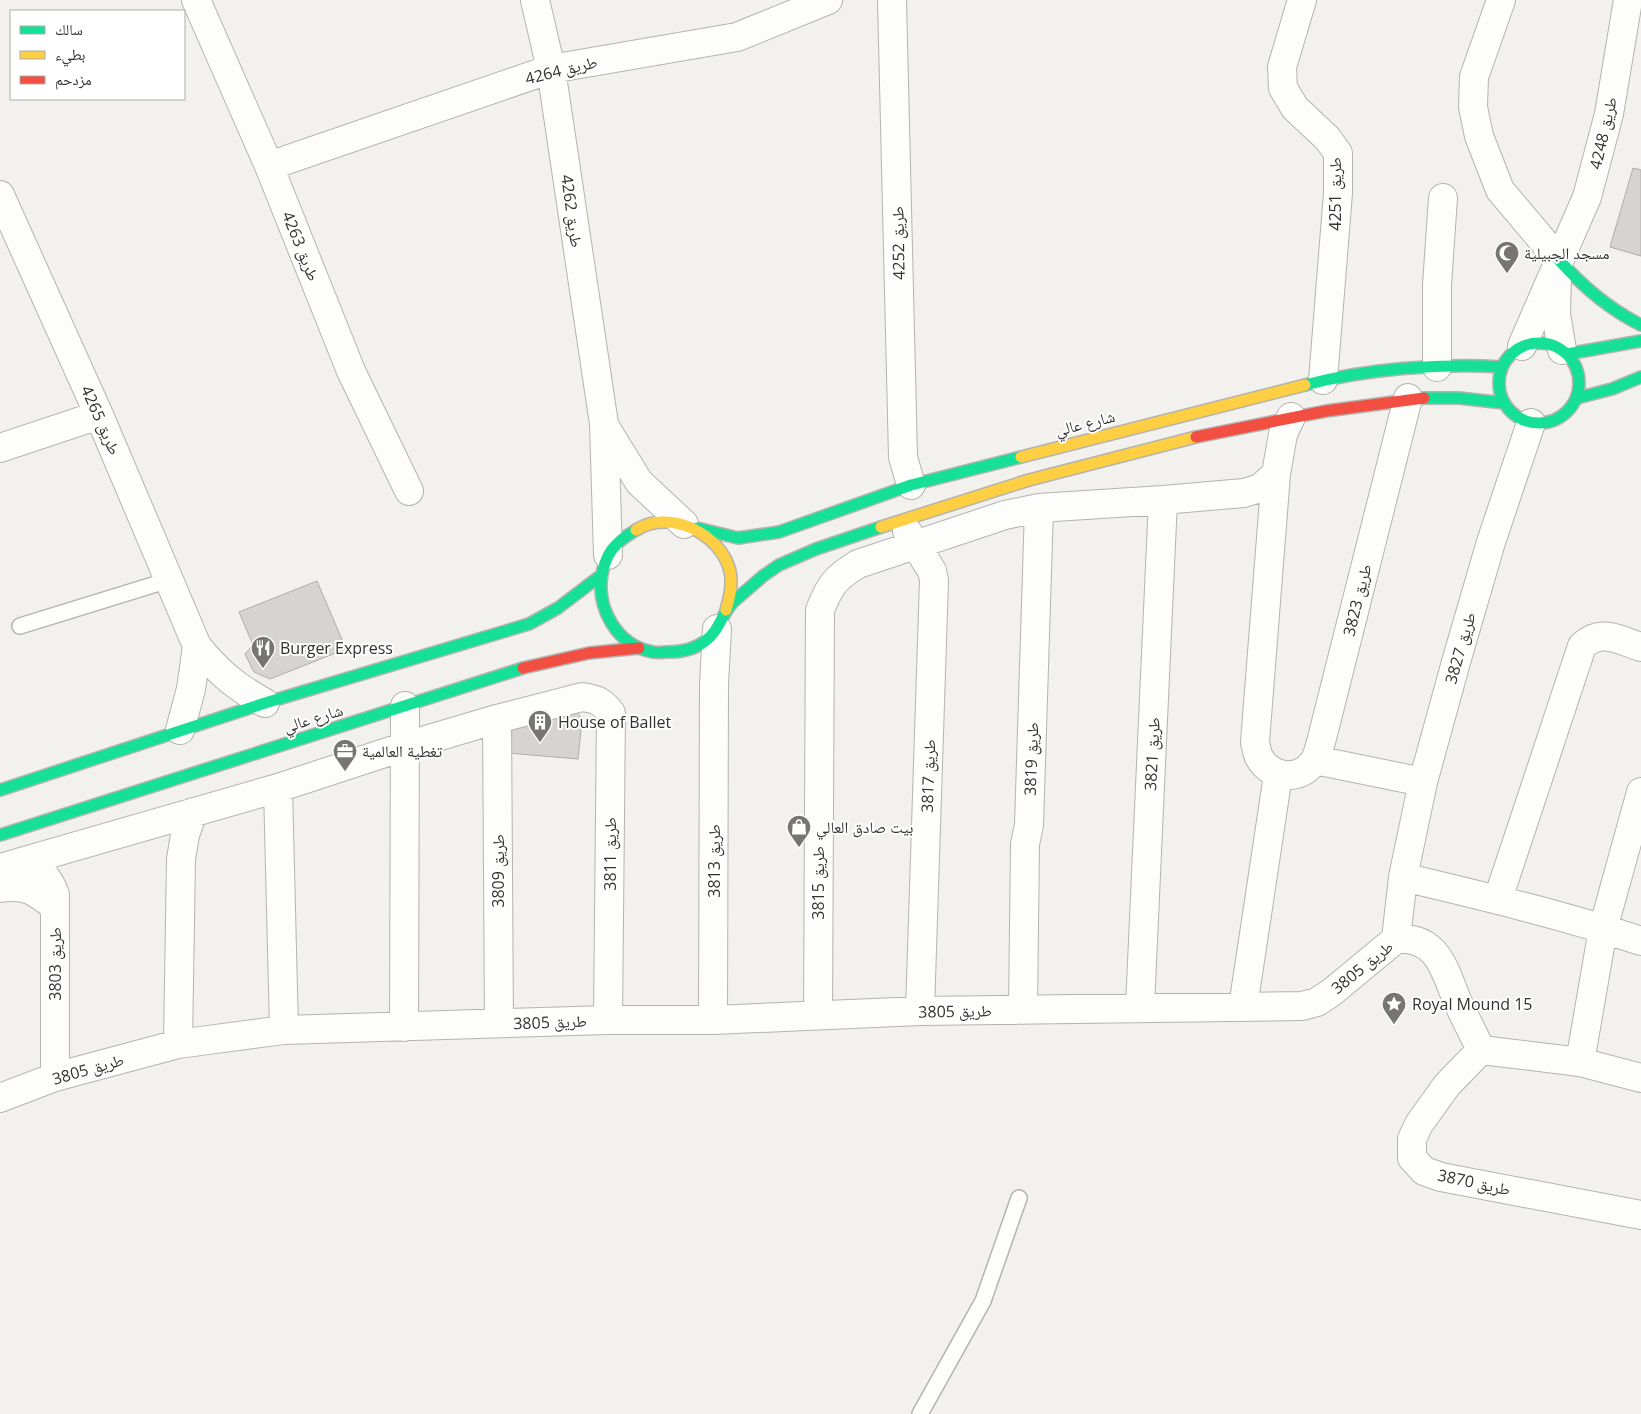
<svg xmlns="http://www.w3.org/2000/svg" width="1641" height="1414" viewBox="0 0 1641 1414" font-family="'Open Sans','Noto Naskh Arabic',sans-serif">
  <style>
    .building { fill: #d5d4d2; stroke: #aeadaa }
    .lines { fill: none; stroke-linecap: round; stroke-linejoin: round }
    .lane-casing { stroke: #b3b3b0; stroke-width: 18 }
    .street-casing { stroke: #b3b3b0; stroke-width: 30 }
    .fast-casing { stroke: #b3b3b0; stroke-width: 14 }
    .slow-casing { stroke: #b3b3b0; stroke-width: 14 }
    .jam-casing { stroke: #b3b3b0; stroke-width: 14 }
    .lane { stroke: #fdfdfc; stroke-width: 15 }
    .street { stroke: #fdfdfc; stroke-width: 28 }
    .fast { stroke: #16e098; stroke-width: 11 }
    .slow { stroke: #ffcf43; stroke-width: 11 }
    .jam { stroke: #f24e42; stroke-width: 11 }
    .labels { text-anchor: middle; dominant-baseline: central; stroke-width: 4; stroke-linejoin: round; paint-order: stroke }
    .street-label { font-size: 16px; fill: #333230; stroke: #fff }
    .poi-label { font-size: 16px; fill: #333230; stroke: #fff; text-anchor: start }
  </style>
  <rect width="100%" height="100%" fill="#f2f1ed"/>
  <path class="building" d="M1633,168L1641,170V256L1610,247Z
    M317,581L346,649L270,679L254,672L245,654L253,645L239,612Z
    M573,712L578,713L582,720L578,759L508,753L501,733Z"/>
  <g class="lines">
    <defs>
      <path id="lane" d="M20,626L169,580
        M920,1414L983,1301L1019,1198"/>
      <path id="street" d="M196,0L269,166L351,371L409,491
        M535,0L551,69L604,424L608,555
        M892,0L903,457L911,485
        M1302,0L1282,67L1283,88L1295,108L1327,138L1338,153V193L1323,380
        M1501,0L1474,77L1473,107L1479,136L1500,190L1559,260
        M269,166L551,69L737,37L828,0
        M0,195L99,415L197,646C218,672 236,687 265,703
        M1557,277L1556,314L1562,350
        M1522,346L1587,197L1609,114L1628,0
        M1437,367V285L1443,198
        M1291,417L1283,434L1276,474L1255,742C1256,747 1257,753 1259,757C1271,779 1300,782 1314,761C1318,755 1319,748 1321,742L1408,398
        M604,425L639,482L684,524
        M0,448L99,415
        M907,531L932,571L934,580L920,1011
        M497,719L499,1023
        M180,730L191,689L197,646
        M1315,760L1423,782
        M278,788L284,1030
        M28,861C41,870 50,879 55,895V1077
        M0,868L278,788L406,746L497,719L582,697C596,699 602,701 611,713L608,1020
        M1403,877C1483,896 1563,915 1641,941
        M0,888C27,884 35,891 55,907
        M1498,899L1582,646C1601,628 1619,640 1641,647
        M1396,939L1403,877L1423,782L1456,662L1491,542L1531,423
        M1140,1007L1163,500
        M1243,1007L1278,775
        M1023,1010L1025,844L1029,825L1039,508
        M818,1015L820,610C830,585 835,578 858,564L1005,515L1039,508L1163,500L1244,493L1260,488L1276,474
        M713,1020L714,684L717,629
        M404,1027L405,706
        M178,1044L181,859L185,835L193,812
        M1481,1050L1447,1085L1419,1124L1412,1139V1158L1424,1171L1441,1177L1641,1215
        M1580,1062L1603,929L1641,792
        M0,1098L55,1077L178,1044L284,1030L608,1020H713L920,1011L1302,1006L1317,1002L1332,992L1396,939C1440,936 1445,973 1459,1005C1466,1020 1474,1035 1481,1050L1580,1062L1641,1078"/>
      <path id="fast" d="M1559,260C1583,287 1609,309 1641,325
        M1499 383a40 40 0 1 1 80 0a40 40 0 1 1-80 0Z
        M1567,354L1641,341
        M1305,385C1365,369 1440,363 1502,367
        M1424,398H1459L1504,403
        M1577,398L1612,389L1641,377
        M697,528L738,538L779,532L911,485L1021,457
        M636,530C630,534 622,538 617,544C609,551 604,564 602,574C596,608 617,646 653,652C657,653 663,652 668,652C681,652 693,650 704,642C719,632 721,615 733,602L763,576L779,565L816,549L881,527
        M0,790L265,703L529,624L558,608L600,576
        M0,835L523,668"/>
      <path id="slow" d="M1021,457L1305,385
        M881,527L1029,480L1196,437
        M636,530C670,508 721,534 730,571C733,584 730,597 726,610"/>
      <path id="jam" d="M1196,437L1326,411L1424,398
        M523,668L589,653L639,648"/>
    </defs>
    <use href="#lane" class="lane-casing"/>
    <use href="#street" class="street-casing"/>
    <use href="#fast" class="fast-casing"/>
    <use href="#slow" class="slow-casing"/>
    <use href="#jam" class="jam-casing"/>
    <use href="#lane" class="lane"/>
    <use href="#street" class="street"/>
    <use href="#fast" class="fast"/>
    <use href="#slow" class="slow"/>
    <use href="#jam" class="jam"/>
  </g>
  <defs>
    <symbol id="mosque-pin" viewBox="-11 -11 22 30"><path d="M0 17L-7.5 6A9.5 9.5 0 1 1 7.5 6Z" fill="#767572" stroke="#fff"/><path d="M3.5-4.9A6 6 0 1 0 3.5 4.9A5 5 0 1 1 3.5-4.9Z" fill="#fff"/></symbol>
    <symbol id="restaurant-pin" viewBox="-11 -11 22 30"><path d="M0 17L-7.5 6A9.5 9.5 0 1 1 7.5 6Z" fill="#767572" stroke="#fff"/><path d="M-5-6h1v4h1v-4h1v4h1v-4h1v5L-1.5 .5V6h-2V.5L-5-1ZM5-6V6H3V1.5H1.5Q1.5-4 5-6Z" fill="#fff"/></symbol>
    <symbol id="building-pin" viewBox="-11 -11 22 30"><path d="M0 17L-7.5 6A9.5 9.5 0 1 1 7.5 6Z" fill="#767572" stroke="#fff"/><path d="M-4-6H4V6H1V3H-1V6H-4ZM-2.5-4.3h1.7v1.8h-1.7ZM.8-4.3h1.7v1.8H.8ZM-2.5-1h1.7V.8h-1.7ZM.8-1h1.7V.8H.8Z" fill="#fff"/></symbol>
    <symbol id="office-pin" viewBox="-11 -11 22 30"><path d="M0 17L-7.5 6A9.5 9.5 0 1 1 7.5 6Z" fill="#767572" stroke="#fff"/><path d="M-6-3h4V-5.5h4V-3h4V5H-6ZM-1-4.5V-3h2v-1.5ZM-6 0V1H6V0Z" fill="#fff"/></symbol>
    <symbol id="shop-pin" viewBox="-11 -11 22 30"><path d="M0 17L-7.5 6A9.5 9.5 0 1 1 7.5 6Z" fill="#767572" stroke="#fff"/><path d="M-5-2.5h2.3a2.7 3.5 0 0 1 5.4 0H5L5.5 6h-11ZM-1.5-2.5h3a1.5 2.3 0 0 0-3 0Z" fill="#fff"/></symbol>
    <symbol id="sight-pin" viewBox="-11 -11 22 30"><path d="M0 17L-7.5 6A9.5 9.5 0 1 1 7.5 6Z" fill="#767572" stroke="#fff"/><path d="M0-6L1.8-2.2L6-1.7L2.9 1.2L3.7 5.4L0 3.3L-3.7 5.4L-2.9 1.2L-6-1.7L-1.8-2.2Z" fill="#fff"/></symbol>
  </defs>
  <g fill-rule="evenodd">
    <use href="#mosque-pin" x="1493" y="239" width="28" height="38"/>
    <use href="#restaurant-pin" x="249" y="634" width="28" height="38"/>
    <use href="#building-pin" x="526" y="708" width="28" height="38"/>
    <use href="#office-pin" x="331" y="737" width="28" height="38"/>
    <use href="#shop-pin" x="785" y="813" width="28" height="38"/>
    <use href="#sight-pin" x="1380" y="990" width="28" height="38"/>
  </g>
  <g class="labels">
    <g class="street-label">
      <text transform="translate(561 70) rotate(-14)">طريق 4264</text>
      <text transform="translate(1603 133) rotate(-77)">طريق 4248</text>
      <text transform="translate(1335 194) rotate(-90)">طريق 4251</text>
      <text transform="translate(572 211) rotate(82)">طريق 4262</text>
      <text transform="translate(898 243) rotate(-91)">طريق 4252</text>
      <text transform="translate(301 246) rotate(68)">طريق 4263</text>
      <text transform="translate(101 420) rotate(66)">طريق 4265</text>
      <text transform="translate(1085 423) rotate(-14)">شارع عالي</text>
      <text transform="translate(1357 600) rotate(-76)">طريق 3823</text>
      <text transform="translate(1460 648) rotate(-74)">طريق 3827</text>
      <text transform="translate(313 718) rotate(-17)">شارع عالي</text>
      <text transform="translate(1152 754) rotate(-87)">طريق 3821</text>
      <text transform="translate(1031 759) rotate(-88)">طريق 3819</text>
      <text transform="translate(928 776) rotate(-88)">طريق 3817</text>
      <text transform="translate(610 854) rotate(-90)">طريق 3811</text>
      <text transform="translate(714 861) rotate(-90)">طريق 3813</text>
      <text transform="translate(498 871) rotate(-90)">طريق 3809</text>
      <text transform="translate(818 883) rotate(-90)">طريق 3815</text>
      <text transform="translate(55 964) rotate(-90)">طريق 3803</text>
      <text transform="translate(1362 967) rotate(-39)">طريق 3805</text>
      <text transform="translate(955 1011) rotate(-1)">طريق 3805</text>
      <text transform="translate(550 1022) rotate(-2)">طريق 3805</text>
      <text transform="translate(88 1069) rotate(-16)">طريق 3805</text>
      <text transform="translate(1474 1182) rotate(12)">طريق 3870</text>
    </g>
    <g class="poi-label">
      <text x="1524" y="253">مسجد الجبيلية</text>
      <text x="280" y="648">Burger Express</text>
      <text x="558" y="722">House of Ballet</text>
      <text x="362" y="751">تغطية العالمية</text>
      <text x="816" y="827">بيت صادق العالي</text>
      <text x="1412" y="1004">Royal Mound 15</text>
    </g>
  </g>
  <rect x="10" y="10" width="175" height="90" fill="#ffffff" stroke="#adadac"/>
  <rect x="20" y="26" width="25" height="8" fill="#16e098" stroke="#adadac"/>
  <text x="55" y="35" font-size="15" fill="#333230">سالك</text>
  <rect x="20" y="51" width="25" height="8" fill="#ffcf43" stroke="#adadac"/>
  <text x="55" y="60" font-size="15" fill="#333230">بطيء</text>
  <rect x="20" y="76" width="25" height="8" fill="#f24e42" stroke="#adadac"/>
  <text x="55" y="85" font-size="15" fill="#333230">مزدحم</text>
</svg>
